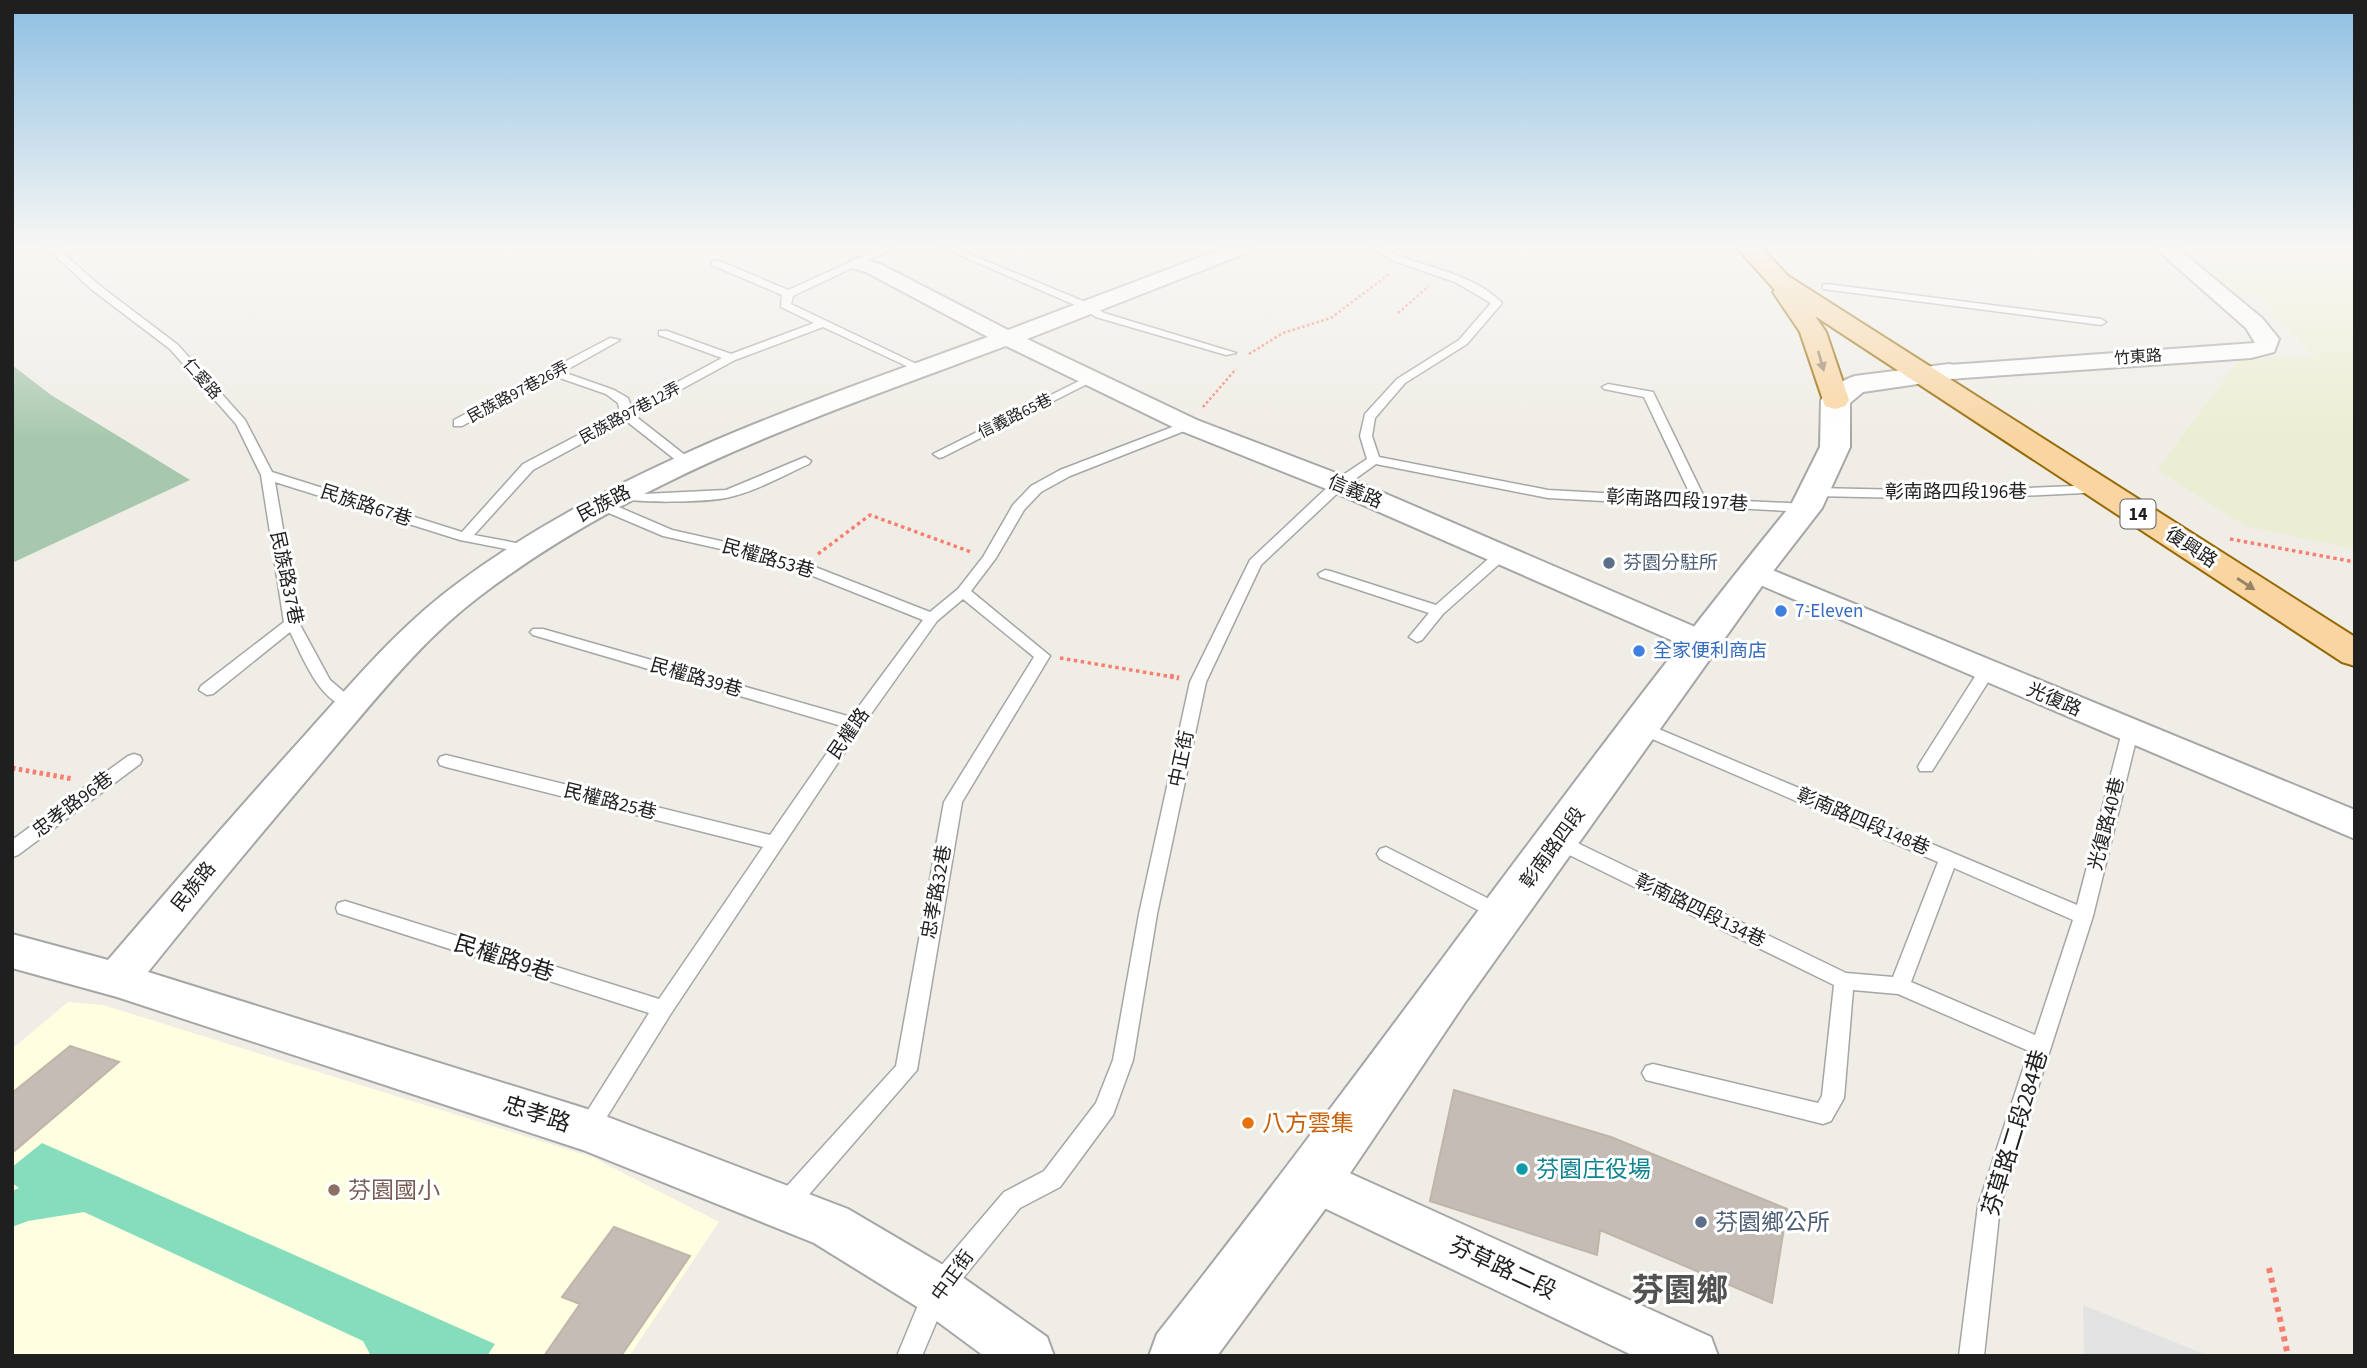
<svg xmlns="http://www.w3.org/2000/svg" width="2367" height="1368" viewBox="0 0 2367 1368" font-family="'Source Sans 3','Noto Sans TC',sans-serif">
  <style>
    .education { fill: #fefee0 }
    .farmland { fill: #ebeed2 }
    .cemetery { fill: #a7c8ad }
    .pitch { fill: #86ddbd }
    .parking { fill: #e3e3e3 }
    .building { fill: #c4bcb5; stroke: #c1b4a8; stroke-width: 2 }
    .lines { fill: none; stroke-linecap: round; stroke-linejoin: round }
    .service-casing { stroke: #a6a6a6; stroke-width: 3 }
    .minor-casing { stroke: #a6a6a6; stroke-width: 4 }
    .tertiary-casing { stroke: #a6a6a6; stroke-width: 4 }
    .primary-casing { stroke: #976904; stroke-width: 4 }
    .path-far3 { stroke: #f68070; stroke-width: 2.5; stroke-dasharray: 2.5 2.5; stroke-linecap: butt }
    .path-far2 { stroke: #f68070; stroke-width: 3.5; stroke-dasharray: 3.5 3.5; stroke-linecap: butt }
    .path-far1 { stroke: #f68070; stroke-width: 5; stroke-dasharray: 3.5 3.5; stroke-linecap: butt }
    .path { stroke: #f68070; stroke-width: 6; stroke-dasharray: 5 5; stroke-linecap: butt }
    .service { fill: #fff; fill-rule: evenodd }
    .minor { fill: #fff; fill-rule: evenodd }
    .tertiary { fill: #fff; fill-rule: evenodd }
    .primary { fill: #f9d5a1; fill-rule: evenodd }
    .oneway { fill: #978366 }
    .service-dot { fill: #5c6f8a; stroke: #fff; stroke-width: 2.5 }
    .shop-dot { fill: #3f7fe0; stroke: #fff; stroke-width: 2.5 }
    .food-dot { fill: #e8710a; stroke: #fff; stroke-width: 2.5 }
    .culture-dot { fill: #0f9aa8; stroke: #fff; stroke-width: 2.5 }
    .education-dot { fill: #8d6e63; stroke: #fff; stroke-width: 2.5 }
    .labels { text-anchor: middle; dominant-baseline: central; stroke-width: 6; stroke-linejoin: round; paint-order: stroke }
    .far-street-label { font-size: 16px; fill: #1f1f1f; stroke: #fff }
    .shield { fill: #fff; stroke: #626262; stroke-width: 2 }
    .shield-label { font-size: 18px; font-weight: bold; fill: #1f1f1f }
    .street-label { font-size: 19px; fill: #1f1f1f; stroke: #fff }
    .service-label { font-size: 19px; fill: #4e5e75; stroke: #fff; text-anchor: start }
    .shop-label { font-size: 19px; fill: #366cbe; stroke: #fff; text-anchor: start }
    .near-street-label { font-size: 23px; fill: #1f1f1f; stroke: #fff }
    .near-food-label { font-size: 23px; fill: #c56008; stroke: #fff; text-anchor: start }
    .near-culture-label { font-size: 23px; fill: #0d838f; stroke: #fff; text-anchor: start }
    .near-education-label { font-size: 23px; fill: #785e54; stroke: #fff; text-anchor: start }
    .near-service-label { font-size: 23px; fill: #4e5e75; stroke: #fff; text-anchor: start }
    .near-district-label { font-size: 32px; font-weight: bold; fill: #525252; stroke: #fff }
  </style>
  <rect width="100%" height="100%" fill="#f0ede6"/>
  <path class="education" d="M68,1002L103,1005L592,1157L719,1222L629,1356H12V1049Z"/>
  <path class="farmland" d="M2177,248H2355V549L2246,526L2157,470L2238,361L2279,356L2318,358L2279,322L2262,297L2233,294Z"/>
  <path class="cemetery" d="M12,365L51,395L190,480L12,563Z"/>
  <path class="pitch" d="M42,1143L495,1344L487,1356H371L363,1341L84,1212L28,1221L12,1227V1191L19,1188L12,1183V1167Z"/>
  <path class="parking" d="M2083,1305L2209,1356H2084Z"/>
  <path class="building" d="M70,1046L119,1062L12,1153V1093Z
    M1454,1090L1611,1137L1787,1209L1772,1303L1600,1230L1597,1255L1430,1201Z
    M614,1227L690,1256L621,1356H544L580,1304L562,1297Z"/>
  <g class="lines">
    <defs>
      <path id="service" d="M47,248H57L99,285L178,345L245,420L272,472L462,532L523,464L620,413L618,403L606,394L554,376L462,426H454V420L610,338L620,340L563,372L614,390L628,398L631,407L722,358L659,335V331H667L731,354L814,323L781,307L782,295L712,265V261H720L788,290L882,248H894L793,296L791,304L927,369L917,371L823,327L735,360L634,415L690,459V465H682L625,420L533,470L474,535L532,546L534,549L532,552L527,553L460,540L275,482L299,623L330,680L358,704L350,709C318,700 304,659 290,632L213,694L207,695L199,690L201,686L284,622L261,475L236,424L170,349L91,289Z
        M943,248H955L1090,304L1104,313L1236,353L1226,355L1096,317L1082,308Z
        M1372,248C1385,247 1395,255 1408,259C1440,270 1478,278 1502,303L1467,344L1405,383L1375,418L1372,436L1379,457L1548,490L1692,498L1644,397L1604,389L1602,387L1608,384L1653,392L1705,499L1806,504L1813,508L1806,512L1548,498L1376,464L1344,487L1261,565L1206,682L1157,914L1133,1060L1113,1115L1060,1187L1020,1208L946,1299L922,1356H897L928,1281L1004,1192L1044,1171L1096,1103L1113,1060L1139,914L1190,682L1250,560L1334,481L1367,459L1360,436L1365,414L1397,379L1459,340L1491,303L1455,282L1394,261Z
        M1827,284L2101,319L2106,322L2101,325L1823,289V285Z
        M1091,375L1095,376V380L943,457L939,458L933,454Z
        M1188,421L1194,425L1192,428L1070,476L1041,492L1024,510L996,558L971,591L1050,656L962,802L917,1070L793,1213L785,1216L777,1213L774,1205L777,1197L896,1066L944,802L1034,657L963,599L937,621L861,728L670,1015L595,1136L587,1139L579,1136L576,1129L649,1013L338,913L336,908L338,903L345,901L659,999L763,847L446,767L440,765L438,761L440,757L446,755L770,835L845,727L533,635L530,632L533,629H543L851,717L923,620L778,562L663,536L597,508V502H607L672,530L787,556L930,612L958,589L983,557L1013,505L1031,486L1060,470Z
        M805,457L811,461L809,464C784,475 757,491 730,497C712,502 625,505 613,495L620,491L644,494L726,490Z
        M2099,485L2106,489L2104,492L1958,499L1814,496L1807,492L1814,488L1958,491Z
        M1501,551L1506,552L1508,555L1506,558L1443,614L1422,640L1417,642L1409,637L1429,613L1320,577L1318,574L1325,570L1330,571L1436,605L1496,552Z
        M1987,666L1995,671L1932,771H1920L1918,767L1920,763L1981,667Z
        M1642,722L2077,905L2122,732L2130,726L2138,732L2093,916L2000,1206L1984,1356H1959L1978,1206L2029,1051L1898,994L1853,990L1844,1098L1831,1121L1823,1124L1646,1080L1642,1073L1646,1066L1653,1064L1818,1103L1822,1096L1834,985L1551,846L1548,841L1551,836H1563L1846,973L1893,977L1938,862L1636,732L1634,728L1636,724ZM1954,868L2073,920L2035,1035L1911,982Z
        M134,754L140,756L142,760L140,764L18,855L12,857V840L128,756Z
        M1386,847L1509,909L1511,914L1509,919L1502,921L1495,919L1380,859L1377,854L1380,849Z"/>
      <path id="minor" d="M1224,248H1252L1249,252L1027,339L1197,420L1349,478L1716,636L1721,643L1716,650L1705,653L1694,650L1329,490L1179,430L1006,346C823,414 636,477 480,596C423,639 379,695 333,749C270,823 208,897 148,972L587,1109L848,1209L955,1272L1047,1337L1054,1356H984L919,1308L814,1243L583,1150L117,997L12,968V934L108,960C173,884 238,809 305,735C353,682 399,626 458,583C616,466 804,404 988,337L866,272L852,268L848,264L852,260L859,258L880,264L1008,330Z
        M2155,248H2177L2262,318L2279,339L2274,352L2251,358L1949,379L1940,377L1937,372L1940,367L1949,365L2255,343L2246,328Z
        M1755,563L2355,810V839L1744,578L1740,572L1744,566Z
        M1314,1157L1711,1337L1718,1356H1634L1297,1195L1290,1179L1297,1163Z"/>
      <path id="tertiary" d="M1949,364L1959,366L1963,372L1959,378L1863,392L1850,403V447L1822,508L1767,579L1466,1001L1334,1197L1217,1356H1149L1157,1334C1373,1061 1571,775 1791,505L1820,447L1821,400C1828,389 1842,380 1855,376Z"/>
      <path id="primary" d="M1737,248H1762L1788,276L2355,637V666L2342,662L1815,316L1826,332L1849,400L1845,406L1835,409L1825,406L1800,332L1773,292L1775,290Z"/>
    </defs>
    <use href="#service" class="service-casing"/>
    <use href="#minor" class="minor-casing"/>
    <use href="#tertiary" class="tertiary-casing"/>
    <use href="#primary" class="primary-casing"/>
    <path class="path-far3" d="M1398,313L1429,286
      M1249,354L1283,333L1331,318L1389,274
      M1203,407L1236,369"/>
    <path class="path-far2" d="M2230,539L2355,562
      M818,554L870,515L971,552
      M1060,658L1179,678"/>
    <path class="path-far1" d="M1170,676L1179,678
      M12,768L73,779"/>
    <path class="path" d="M2269,1268L2288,1356"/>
    <use href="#service" class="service"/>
    <use href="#minor" class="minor"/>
    <use href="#tertiary" class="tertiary"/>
    <use href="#primary" class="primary"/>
  </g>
  <defs><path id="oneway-solid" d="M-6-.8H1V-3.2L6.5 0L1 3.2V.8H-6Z" transform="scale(1.75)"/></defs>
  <g class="oneway">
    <use href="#oneway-solid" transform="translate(1821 361) rotate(74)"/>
    <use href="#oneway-solid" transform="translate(2246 584) rotate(33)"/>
  </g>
  <linearGradient id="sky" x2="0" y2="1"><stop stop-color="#8ebfe3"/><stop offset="0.56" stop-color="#f8f7f4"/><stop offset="1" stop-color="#f8f7f4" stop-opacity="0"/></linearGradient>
  <rect width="2367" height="439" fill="url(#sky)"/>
  <g class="service-dot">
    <circle cx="1609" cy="563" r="7"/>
    <circle cx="1701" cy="1222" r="7"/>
  </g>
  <g class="shop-dot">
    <circle cx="1781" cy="611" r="7"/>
    <circle cx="1639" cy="651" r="7"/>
  </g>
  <circle class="food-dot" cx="1248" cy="1123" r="7"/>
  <circle class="culture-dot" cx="1522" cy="1169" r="7"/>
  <circle class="education-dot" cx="334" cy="1190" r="7"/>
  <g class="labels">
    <g class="far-street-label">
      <text transform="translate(2138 357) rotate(-4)">竹東路</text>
      <text transform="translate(202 379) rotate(49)">仁愛路</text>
      <text transform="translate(518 392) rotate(-28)">民族路97巷26弄</text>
      <text transform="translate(630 413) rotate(-28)">民族路97巷12弄</text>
      <text transform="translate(1015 416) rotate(-26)">信義路65巷</text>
    </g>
    <rect class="shield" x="2120.5" y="499.5" width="35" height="29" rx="5"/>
    <g class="shield-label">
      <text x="2138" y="514">14</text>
    </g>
    <g class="street-label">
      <text transform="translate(1355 492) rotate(23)">信義路</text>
      <text x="1956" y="492">彰南路四段196巷</text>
      <text transform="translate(1677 501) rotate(3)">彰南路四段197巷</text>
      <text transform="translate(604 504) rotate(-27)">民族路</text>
      <text transform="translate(366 506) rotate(18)">民族路67巷</text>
      <text transform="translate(2191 548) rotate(33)">復興路</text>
      <text transform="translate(768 559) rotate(16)">民權路53巷</text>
      <text transform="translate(286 578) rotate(78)">民族路37巷</text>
      <text transform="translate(696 678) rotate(16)">民權路39巷</text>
      <text transform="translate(2054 700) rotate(23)">光復路</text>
      <text transform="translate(849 734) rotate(-55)">民權路</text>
      <text transform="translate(1182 759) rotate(-78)">中正街</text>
      <text transform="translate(610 802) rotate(14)">民權路25巷</text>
      <text transform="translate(73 805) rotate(-37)">忠孝路96巷</text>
      <text transform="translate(1863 822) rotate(23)">彰南路四段148巷</text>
      <text transform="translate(2107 824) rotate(-76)">光復路40巷</text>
      <text transform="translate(1553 848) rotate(-54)">彰南路四段</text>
      <text transform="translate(194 887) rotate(-51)">民族路</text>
      <text transform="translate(937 892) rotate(-80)">忠孝路32巷</text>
      <text transform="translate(1700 911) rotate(26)">彰南路四段134巷</text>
      <text transform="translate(953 1276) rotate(-54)">中正街</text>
    </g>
    <g class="service-label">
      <text x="1623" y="563">芬園分駐所</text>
    </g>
    <g class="shop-label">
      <text x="1795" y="611">7-Eleven</text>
      <text x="1653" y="651">全家便利商店</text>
    </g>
    <g class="near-street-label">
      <text transform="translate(504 958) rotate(18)">民權路9巷</text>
      <text transform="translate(537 1114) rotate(18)">忠孝路</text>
      <text transform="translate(2015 1133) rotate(-73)">芬草路二段284巷</text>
      <text transform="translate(1503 1268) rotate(25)">芬草路二段</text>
    </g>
    <g class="near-food-label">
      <text x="1262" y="1123">八方雲集</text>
    </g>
    <g class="near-culture-label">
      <text x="1536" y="1169">芬園庄役場</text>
    </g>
    <g class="near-education-label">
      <text x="348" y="1190">芬園國小</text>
    </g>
    <g class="near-service-label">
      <text x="1715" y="1222">芬園鄉公所</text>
    </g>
    <g class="near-district-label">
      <text x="1680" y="1291">芬園鄉</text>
    </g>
  </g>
  <rect width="2367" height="1368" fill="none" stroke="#1f1f1f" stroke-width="28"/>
</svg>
